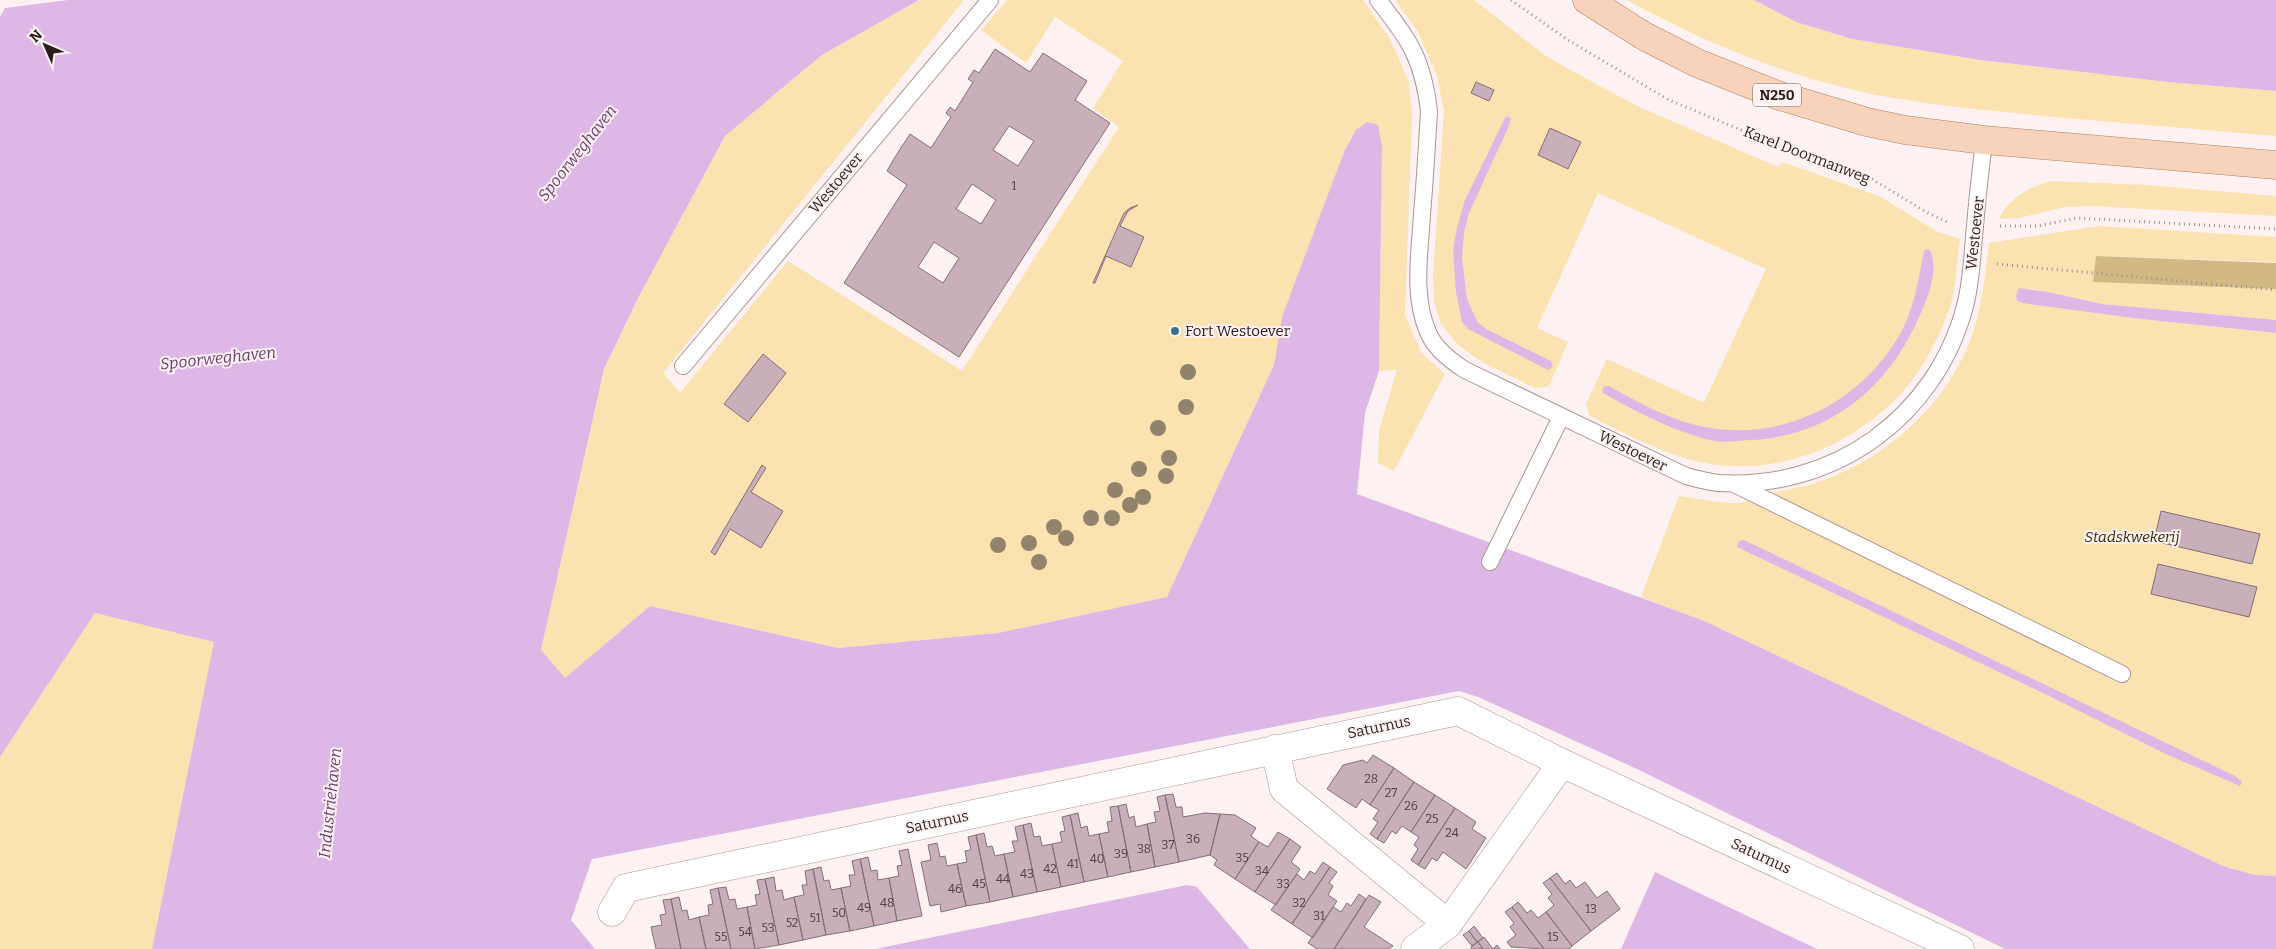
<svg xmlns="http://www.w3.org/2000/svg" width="2276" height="949" viewBox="0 0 2276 949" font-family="Bitter,serif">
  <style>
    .green { fill: #fae2b1 }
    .forest { fill: #d2b883 }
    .water { fill: #ddb8e7 }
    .building { fill: #c8afb9; stroke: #856f78; fill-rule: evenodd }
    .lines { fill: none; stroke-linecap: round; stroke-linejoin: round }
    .lane-casing { stroke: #ae9492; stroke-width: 18 }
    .street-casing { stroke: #ae9492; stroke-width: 29 }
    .primary-casing { stroke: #ad8065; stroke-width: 29 }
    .path { stroke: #9b9190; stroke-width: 3; stroke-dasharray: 1 4; stroke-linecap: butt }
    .lane { stroke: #fff; stroke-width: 16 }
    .street { stroke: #fff; stroke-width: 28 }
    .primary { stroke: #f8d2ba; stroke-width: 28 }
    .tree { fill: #92836c }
    .poi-dot { fill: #37748b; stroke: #fdf2f1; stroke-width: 2 }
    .labels { text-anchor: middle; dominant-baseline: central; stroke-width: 4; stroke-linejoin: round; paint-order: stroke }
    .number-label { font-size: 12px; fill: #504244 }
    .shield { fill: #fdf2f1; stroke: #685e5d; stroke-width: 1 }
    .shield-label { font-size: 14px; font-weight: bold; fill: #281e1d }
    .street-label { font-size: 15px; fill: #281e1d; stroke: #fdf2f1 }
    .poi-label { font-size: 15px; fill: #281e1d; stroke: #fdf2f1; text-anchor: start }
    .park-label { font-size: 15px; font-style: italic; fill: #3b2900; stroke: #fdf2f1 }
    .water-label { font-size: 16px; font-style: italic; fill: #6a3c76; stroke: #fdf2f1 }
  </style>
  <rect width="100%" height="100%" fill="#fdf2f1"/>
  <path class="green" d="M919,0H964L663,373L680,393L788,261L962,371L1119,127L1093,108L1123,61L1055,17L1026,63L981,30L1007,0H1363L1390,39L1409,82L1412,115L1405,315L1422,354L1445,374L1394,471L1378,463L1379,430L1397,370L1379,371L1382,147L1282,317L1274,365L1167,597L998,633L838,648L650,606L565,679L541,650L604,369L638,298L725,136L822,55Z
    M1395,0H1474L1546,56L1565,67L1635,105L1778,167L1783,162L1881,197L1936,231L1960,239C1957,259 1956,291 1949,310C1939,337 1924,367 1905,389C1856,445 1779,477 1705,463C1664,455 1627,434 1590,416L1586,404L1607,359L1704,403L1766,269L1598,193L1537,328L1568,342L1549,386L1535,388L1482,362L1457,344L1441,324L1434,301L1433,277L1444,112L1437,76L1418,32Z
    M1627,0H1754L1796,22L1852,39L1980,60L2167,82L2276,91V136C2202,130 2128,123 2054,117C1998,111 1943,107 1888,97C1796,80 1708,45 1627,0Z
    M2052,181L2146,185L2276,196V216L2091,206L2065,207L2019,218L1999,219C2009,198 2029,187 2052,181Z
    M2099,226L2276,237V262L2097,256L2093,282L2276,289V320L2102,304L2029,288L2016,296L2017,301L2141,319L2276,333V876L2255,875L2223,866L1702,620L1641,597L1679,496C1695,498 1724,504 1739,503C1749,502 1759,496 1768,494C1782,490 1796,489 1809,485C1874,466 1933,418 1963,357C1981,321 1984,282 1989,243Z
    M95,613L215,642L152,949H0V757Z"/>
  <path class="forest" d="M2096,256L2276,263V289L2093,282Z"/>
  <path class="water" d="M68,0H919L822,55L725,136L638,298L604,369L541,650L565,678L650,606L838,648L998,633L1167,597L1274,365L1282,317L1344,152L1356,130L1367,122L1378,125L1382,147L1379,371L1365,413L1357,494L1702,620L2223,866L2255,875L2276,876V949H2005L1637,769L1478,697L1459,691L592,859L571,920L595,949H152L214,642L95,613L0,757V17L5,8Z
    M1754,0H2276V91L2167,82L1980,60L1852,39L1796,22Z
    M1506,116L1511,118L1508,128L1469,213L1464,233L1462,258L1467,299L1478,323L1488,330L1551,361L1553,367L1548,370L1468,329L1462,322L1456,292L1453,250L1457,228L1465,200Z
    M1927,249L1930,250C1940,273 1925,305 1915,326C1883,392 1828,435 1753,440C1741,440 1727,443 1715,441C1682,435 1632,410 1603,393L1602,389L1605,386H1609C1634,400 1661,415 1688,423C1771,447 1857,409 1900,334C1915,307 1918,280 1924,251Z
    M2019,288L2048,292L2102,304L2276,320V333L2141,319L2028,304L2017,301L2016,296Z
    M1744,540L2235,776L2242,782L2240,786L2168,755L2045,694L1737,547L1739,541Z
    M1655,872L1817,949H1621Z
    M1187,885L1197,887L1250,949H875Z"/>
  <path class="building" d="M995,49L1030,72L1043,53L1087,81L1075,100L1110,123L959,357L844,283L907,185L887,171L895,157L910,134L931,148L951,117L946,113L950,107L955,111L973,82L968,79L974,70L979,73ZM1009,126L1034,141L1018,166L993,150ZM972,184L996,200L981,224L956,209ZM934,242L959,258L943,283L918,267Z
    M1476,82L1494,90L1489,101L1471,93Z
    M1550,128L1581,142L1568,169L1538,155Z
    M1138,205L1128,211L1120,226L1144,237L1131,267L1106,256L1095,283H1093L1124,213L1130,208Z
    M763,354L786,373L748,422L724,404Z
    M762,465L766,468L751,492L783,511L761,548L730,529L715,555L711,552Z
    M2161,511L2260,534L2252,564L2154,541Z
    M2158,564L2257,587L2249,617L2151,594Z
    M1373,755L1394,768L1370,805L1362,799L1356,808L1327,789L1343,765L1363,760L1367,763Z
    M1394,768L1414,782L1377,839L1370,834L1378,822L1373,819L1379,810L1370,805Z
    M1414,782L1435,795L1411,832L1402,826L1396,834L1392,831L1384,843L1377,839Z
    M1173,794L1176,807H1182L1183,817L1205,813L1220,814L1210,855L1179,862L1165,795Z
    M1165,795L1179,862L1155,867L1147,824L1156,822L1154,812L1160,811L1157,797Z
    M1435,795L1455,808L1418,865L1411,860L1418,849L1414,845L1419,837L1411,832Z
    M1126,804L1129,818L1134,816L1136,827L1147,824L1155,867L1131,872L1118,806Z
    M1118,806L1131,872L1108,877L1099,834L1109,832L1107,822L1112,821L1110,807Z
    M1455,808L1476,822L1472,829L1486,838L1466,869L1443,852L1437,861L1432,858L1425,869L1418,865Z
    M1078,813L1081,828L1087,826L1089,836L1099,834L1108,877L1084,882L1070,815Z
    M1220,814L1235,815L1256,828L1251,836L1259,842L1235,879L1214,865L1217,860L1210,855Z
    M1070,815L1084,882L1061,887L1052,844L1062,842L1060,832L1065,831L1062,817Z
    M1031,823L1034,837L1040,836L1042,846L1052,844L1061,887L1037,892L1023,825Z
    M1023,825L1037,892L1013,897L1004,854L1015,852L1012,841H1018L1015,827Z
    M1278,832L1290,839L1255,892L1235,879L1259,842L1268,847Z
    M984,833L987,847L992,846L995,856L1004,854L1013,897L990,902L976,835Z
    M976,835L990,902L966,906L957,864L967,862L965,851L971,850L968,837Z
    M1290,839L1301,847L1291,862L1300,869L1276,905L1255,892Z
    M937,843L940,857L945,856L947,866L957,864L966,906L941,912L940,904L930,906L921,862L931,860L928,845Z
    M908,849L922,916L897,921L889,878L899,876L897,866L902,865L899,851Z
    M868,857L871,871L877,870L878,880L889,878L897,921L874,926L860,859Z
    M860,859L874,926L850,931L841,888L851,886L849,875H855L852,861Z
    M1323,862L1330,867L1292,924L1271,910L1297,874L1304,880L1310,871L1315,874Z
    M821,867L824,881L829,880L831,890L841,888L850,931L826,935L813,869Z
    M1330,867L1337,872L1329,883L1333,886L1328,895L1337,901L1313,938L1292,924Z
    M813,869L826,935L803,940L794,897L804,895L802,885H807L805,871Z
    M1557,873L1565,884L1570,880L1576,888L1585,882L1597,898L1607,891L1620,909L1591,931L1550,878Z
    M774,877L776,891L782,890L784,900L794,897L803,940L779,945L765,879Z
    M1550,878L1591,931L1572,946L1546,912L1554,905L1548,898L1552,894L1543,883Z
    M765,879L779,945L755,949L747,907L757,905L755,895L760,894L757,880Z
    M726,887L729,900L735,899L737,909L747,907L755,949H731L718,888Z
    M718,888L731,949H706L699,917L709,915L708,905L713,904L710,890Z
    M1359,894L1366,899L1334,949H1317L1308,943L1333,907L1341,912L1347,903L1351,906Z
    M1369,895L1381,902L1364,927L1393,946L1389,949H1334Z
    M679,897L682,911L687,910L689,920L699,917L706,949H681L671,899Z
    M671,899L681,949H656L651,927L662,925L660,915L666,914L663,900Z
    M1518,902L1527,913L1531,910L1538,918L1546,912L1572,946L1569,949H1544L1512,907Z
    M1512,907L1544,949L1511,947L1507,942L1516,935L1510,927L1514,923L1505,912Z
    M1474,926L1483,938L1477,942L1469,931Z
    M1469,931L1477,942L1472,946L1463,935Z
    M1484,937L1493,949L1497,945L1500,949H1483L1478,942Z
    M1478,942L1483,949H1472L1471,947Z"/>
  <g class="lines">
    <defs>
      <path id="lane" d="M1378,0C1409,39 1423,59 1429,111C1427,145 1425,180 1422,214C1420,252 1412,296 1428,332C1434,348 1451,361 1465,370L1686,476C1697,479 1708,482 1719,483C1834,490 1936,417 1965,306C1972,280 1972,253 1975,227C1977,198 1981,169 1984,140
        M683,366L990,0
        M1734,484L2122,674
        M1490,562L1561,417"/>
      <path id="street" d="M1275,749L1284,789L1448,924
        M612,912L626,888L1458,711L1562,763L1960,949
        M1415,949L1448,924L1562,763"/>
      <path id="primary" d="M1587,0L1644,36L1697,63L1777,95L1867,122L1905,130L1984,140L2276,165"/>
    </defs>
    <use href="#lane" class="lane-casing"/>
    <use href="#street" class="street-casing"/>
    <use href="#primary" class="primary-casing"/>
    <path class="path" d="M1511,0L1568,40L1669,100L1789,150L1872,179L1926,212L1949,223
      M2000,226H2037L2077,218L2276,229
      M1997,264L2276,290"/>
    <use href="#lane" class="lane"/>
    <use href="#street" class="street"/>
    <use href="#primary" class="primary"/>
  </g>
  <g class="tree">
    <circle cx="1188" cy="372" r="8"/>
    <circle cx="1186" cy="407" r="8"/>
    <circle cx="1158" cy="428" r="8"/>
    <circle cx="1169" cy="458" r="8"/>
    <circle cx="1139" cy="469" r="8"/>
    <circle cx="1166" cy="476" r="8"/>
    <circle cx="1115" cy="490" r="8"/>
    <circle cx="1143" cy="497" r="8"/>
    <circle cx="1130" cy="505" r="8"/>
    <circle cx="1091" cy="518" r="8"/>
    <circle cx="1112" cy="518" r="8"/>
    <circle cx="1054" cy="527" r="8"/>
    <circle cx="1066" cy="538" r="8"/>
    <circle cx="1029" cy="543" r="8"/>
    <circle cx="998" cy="545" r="8"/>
    <circle cx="1039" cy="562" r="8"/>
  </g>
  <circle class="poi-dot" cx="1175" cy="331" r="5"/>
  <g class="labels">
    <g class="number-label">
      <text x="1014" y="186">1</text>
      <text x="1371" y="779">28</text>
      <text x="1391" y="793">27</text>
      <text x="1411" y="806">26</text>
      <text x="1432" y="819">25</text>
      <text x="1452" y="833">24</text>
      <text x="1193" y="839">36</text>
      <text x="1168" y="845">37</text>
      <text x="1144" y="849">38</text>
      <text x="1121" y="854">39</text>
      <text x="1242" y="858">35</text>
      <text x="1097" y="859">40</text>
      <text x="1073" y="864">41</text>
      <text x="1050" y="869">42</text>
      <text x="1262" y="871">34</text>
      <text x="1027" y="874">43</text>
      <text x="1003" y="879">44</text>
      <text x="979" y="884">45</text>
      <text x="1283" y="884">33</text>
      <text x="955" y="889">46</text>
      <text x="887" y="903">48</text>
      <text x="1299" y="903">32</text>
      <text x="864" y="908">49</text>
      <text x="1591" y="909">13</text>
      <text x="839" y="913">50</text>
      <text x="1319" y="916">31</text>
      <text x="815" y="918">51</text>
      <text x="792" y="923">52</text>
      <text x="768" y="928">53</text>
      <text x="745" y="932">54</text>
      <text x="721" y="937">55</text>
      <text x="1553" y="937">15</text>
    </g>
    <rect class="shield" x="1753" y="83.5" width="48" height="23" rx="4"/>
    <g class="shield-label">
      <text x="1777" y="95">N250</text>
    </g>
    <g class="street-label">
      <text transform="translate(1807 155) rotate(21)">Karel Doormanweg</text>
      <text transform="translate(836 183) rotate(-50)">Westoever</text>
      <text transform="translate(1975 233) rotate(-84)">Westoever</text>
      <text transform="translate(1633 451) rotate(26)">Westoever</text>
      <text transform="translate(1379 727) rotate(-12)">Saturnus</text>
      <text transform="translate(937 822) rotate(-12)">Saturnus</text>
      <text transform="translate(1761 856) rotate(25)">Saturnus</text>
    </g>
    <g class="poi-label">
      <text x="1185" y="331">Fort Westoever</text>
    </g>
    <g class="park-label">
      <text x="2132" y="537">Stadskwekerij</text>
    </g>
    <g class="water-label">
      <text transform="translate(577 153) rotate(-52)">Spoorweghaven</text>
      <text transform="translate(218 358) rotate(-6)">Spoorweghaven</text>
      <text transform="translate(330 803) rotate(-84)">Industriehaven</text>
    </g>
  </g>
  <g transform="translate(45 45) rotate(315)" stroke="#fdf2f1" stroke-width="4" paint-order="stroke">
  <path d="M0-4L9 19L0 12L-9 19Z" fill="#281e1d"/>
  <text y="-8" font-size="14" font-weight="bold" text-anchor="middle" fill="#281e1d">N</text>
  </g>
</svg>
